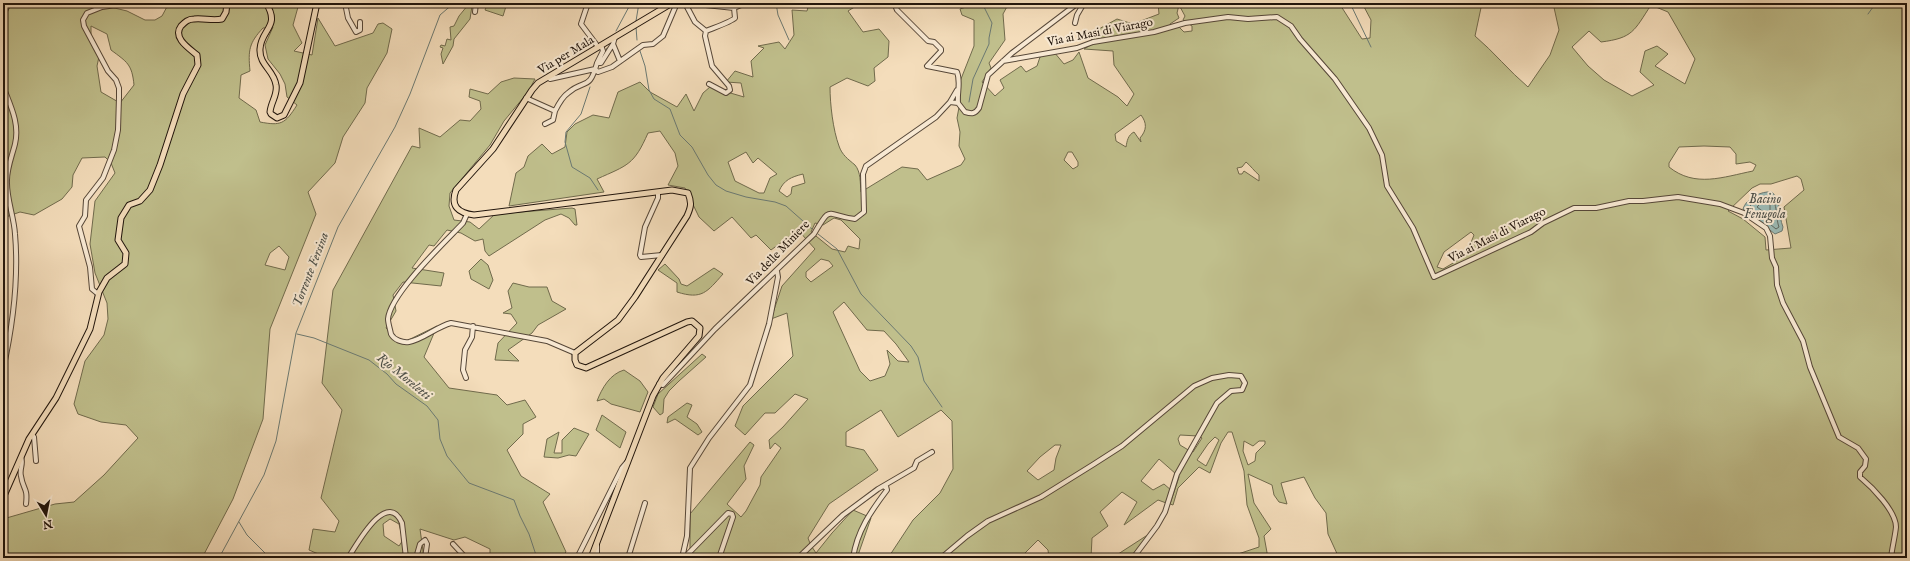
<svg xmlns="http://www.w3.org/2000/svg" width="1910" height="561" viewBox="0 0 1910 561" font-family="'IM FELL English',serif">
  <style>
    .green { fill: #c0bf8c; stroke: #706a4c; fill-rule: evenodd }
    .water { fill: #9cbbb6; stroke: #6b7972 }
    .lines { fill: none; stroke-linecap: round; stroke-linejoin: round }
    .shore { stroke: #5e6861; stroke-width: 1 }
    .stream { stroke: #6b7972; stroke-width: 1 }
    .minor-casing { stroke: #564738; stroke-width: 6 }
    .major-casing { stroke: #21150c; stroke-width: 7 }
    .minor { stroke: #f8e9d3; stroke-width: 4 }
    .major { stroke: #f4ddbb; stroke-width: 5 }
    .labels { text-anchor: middle; dominant-baseline: central; stroke-width: 4; stroke-linejoin: round; paint-order: stroke }
    .street-label { font-size: 12px; fill: #21150c; stroke: #f8e9d3 }
    .water-label { font-size: 13px; font-style: italic; fill: #4c4f48; stroke: #f8e9d3 }
  </style>
  <rect width="100%" height="100%" fill="#f4ddbb"/>
  <filter id="stains"><feTurbulence type="fractalNoise" baseFrequency=".005" numOctaves="4"/><feColorMatrix values="0 0 0 0 .2 0 0 0 0 .09 0 0 0 0 .02 0 0 0 .5 -.17"/></filter>
  <radialGradient id="worn" r=".72"><stop offset=".6" stop-color="#630" stop-opacity="0"/><stop offset="1" stop-color="#630" stop-opacity=".3"/></radialGradient>
  <path class="green" d="M3,3H94L127,11L145,20H155L162,16L169,3H303L298,7L293,25L302,43L294,51L312,55L318,18L335,46L373,33L378,24L383,23L392,29L387,53L367,88L365,103L343,137L335,163L308,192L316,214L270,329L263,419L233,499L202,558H3V519L55,504L74,502L104,475L138,438L126,425L101,422L78,414L74,404L85,361L104,335L108,319L107,303L95,273L90,244L95,201L115,173L111,163L105,157L82,158L73,175L72,187L62,199L34,215L20,212L3,218ZM91,26L107,34L111,50C127,62 132,64 134,85L120,103L101,92L97,66L100,52L91,40ZM273,27L265,45L268,59L280,74L285,84L287,97L297,105C285,124 281,126 260,122L256,110L239,98L241,75L250,71C248,50 249,43 263,28ZM279,246L289,257L285,270L265,265L270,253Z
    M488,3H507L503,16L485,10Z
    M809,3H861L848,11L863,32L879,29L889,41L888,57L874,68L875,81L868,86L847,78L830,87C830,104 833,130 839,146C842,155 848,159 855,165C861,172 860,183 861,192L902,167L918,169L927,180L961,165L965,159L959,146L960,132L957,118L960,102L959,84L974,46V20L962,15L960,9L966,7V3H1009L1003,14L1005,40L989,63L991,68L982,82L995,96L1004,88L1000,80L1021,66L1026,72L1037,66L1040,57L1054,52L1064,64L1073,60L1079,52L1088,78L1118,97L1127,106L1134,94L1114,65L1113,51L1084,49L1094,43L1088,35L1117,19L1133,24L1159,14L1158,3H1339L1362,39L1370,38L1371,20L1362,3H1482L1475,36C1494,52 1509,71 1528,87L1550,55L1559,30L1553,3H1907V558H1339L1328,534L1326,513L1315,498L1304,477L1281,483L1287,504L1279,502L1274,495L1272,485L1248,474L1254,503L1271,529L1264,536L1268,558H1226L1259,547V538L1247,505L1244,471L1232,432H1228L1221,443L1210,473L1199,467L1178,488L1173,505L1170,504L1179,477L1178,475L1191,451L1193,452L1202,438L1199,436C1210,417 1218,393 1242,391L1246,383L1242,375L1229,374L1194,386L1121,445L1040,497L988,521L940,558H888L913,520L940,493L953,469L952,421L941,410L898,437L881,410L846,432V446L864,450L878,470L829,504L808,538L811,546L797,558H719L733,517L728,512L690,552V514L750,442L754,445L744,466L746,479L727,504L741,517L746,511L760,485L761,477L781,448L775,443L770,449L769,440L783,427L808,399L795,394L775,413H765L745,435L735,426L743,406L793,356L787,313L771,319L782,286L815,249L798,230L771,250L756,235L751,238L732,217L714,231L699,217L685,188L668,185L678,166L675,153L660,131L648,133C634,165 628,165 597,179L604,192L509,206L516,173L524,167L528,156L542,144L552,154L565,147L567,132L575,124L593,115L609,118L618,92L640,82L650,92L677,107L686,94L694,111L703,93L710,87L744,97L741,83L726,82L735,71L753,77L751,61L764,48L758,46L779,42L785,49L794,35L792,10L807,11ZM1179,5L1185,16L1183,20L1192,26V31L1184,32L1179,27L1171,28L1170,24L1179,18L1177,13ZM1651,5L1668,12L1695,59L1685,84L1655,66L1668,54L1657,46L1645,51L1640,72L1654,85L1632,96L1604,80L1588,66L1572,47L1589,31L1601,42C1633,38 1634,31 1651,5ZM1141,115C1147,123 1147,130 1140,138L1141,142L1134,132C1128,135 1127,141 1126,147L1116,141L1115,134ZM1704,146L1730,147L1736,154V164L1750,162L1756,165L1753,171C1723,177 1695,188 1669,167V163L1679,147ZM746,152L753,163L758,158L777,174L770,178L764,193H759L735,181L728,162ZM1068,152H1072L1078,162V166L1073,169L1064,160ZM1246,162C1251,166 1254,171 1259,175V181L1244,171L1242,174H1239L1237,168L1242,167ZM803,174L805,183L792,187L791,194L787,197L779,191C784,180 791,177 803,174ZM1797,176L1801,179L1804,190L1784,207L1791,248L1766,250L1765,237L1743,219L1728,211L1752,188L1760,184H1771ZM834,218L841,220L860,239L859,249L848,246L845,252L832,249L811,232L815,223L823,225ZM1471,232L1474,235L1470,245V253L1443,269L1437,267L1444,252ZM821,259L829,261L833,266L811,282L806,277V272ZM844,302L867,330L884,331L896,344L909,362L898,361L887,350L890,364L885,376L870,381L860,371L833,312ZM1215,437L1219,440L1206,466L1197,460L1208,444ZM1244,441L1253,446L1259,441H1265V444L1256,453L1255,461L1248,465L1243,451ZM1055,445H1061L1056,458L1054,470L1038,480L1027,471L1040,457Z
    M468,5L472,6L470,19L454,39L453,46L443,64L441,54L443,48L440,47L441,45L445,46L447,39L451,40L450,27L454,26L459,16Z
    M514,78L535,79L528,92L504,121L490,145L450,193L449,206L454,220L470,222L479,229L495,214L572,208L575,209L577,225H575L569,218L561,214L545,220L489,256L485,251L483,239L475,241L461,233L447,230L434,246L429,245L412,268L444,273L441,286L403,282L393,295L396,311L386,328L402,343L437,326L424,357L449,388L497,395L507,405L525,400L536,417L523,424V434L507,450L521,476L550,494L543,502L566,552L561,558H490V549L465,537L454,540L420,529L424,558H323V556L309,550L313,529L335,532L339,521L321,498L342,410L322,383L333,290L412,146L420,148L419,128L440,137L460,120L470,121L481,109L480,101L469,97L470,89L488,94L501,82ZM390,519L399,524L403,540L399,546L384,536L383,524Z
    M481,259L488,265L493,280L489,289L471,279L469,271Z
    M665,264L679,279L681,284L687,286L714,268L723,274C707,292 702,300 677,292V283L658,270Z
    M513,283L529,287H547L552,301L566,309L538,325L532,333L508,350L519,361L495,360L498,343L517,323L511,314L503,313L512,308L508,291Z
    M702,354L706,357L679,381L669,391L664,399L663,413L660,415L653,407L658,394Z
    M624,370L640,381L648,392L640,412L611,404L604,399L597,401C602,388 610,374 624,370Z
    M1229,375L1241,376L1244,383L1242,390C1217,392 1209,416 1198,436L1180,435L1178,439L1180,445L1190,451L1176,474L1159,459L1141,481L1153,490L1164,484L1172,491L1169,504L1158,500L1124,525L1137,502L1122,492L1100,512L1108,526L1092,538L1091,558H1049L1048,550L1038,540L1020,558H942L967,537L989,522L1041,498L1122,446L1194,387L1212,378Z
    M687,403L692,405L687,417L697,424L702,432L698,435L675,419L667,423L668,417Z
    M602,415L626,432L620,448L596,430Z
    M574,428L589,434L576,456L569,455L558,458L544,457L547,439L559,432L554,453H562V440Z
    M853,510L867,516L852,558H799L812,547L816,553L832,533Z
    M728,514L732,515L718,558H692L690,554Z
    M868,517L871,518L857,558H853Z
    M1146,536H1148L1132,558H1112Z"/>
  <path class="water" d="M1767,192H1772C1782,202 1778,215 1783,227L1782,231L1775,234L1743,209C1746,199 1758,193 1767,192Z"/>
  <g class="lines">
    <path class="shore" d="M1767,196C1779,199 1775,217 1779,227L1776,229L1749,207L1759,197Z
      M1768,201L1770,204V214L1769,216L1757,207L1762,202Z"/>
    <path class="stream" d="M776,3L778,15L789,40
      M1350,3L1371,47
      M1868,14L1876,3
      M636,21L639,3
      M636,27L637,40
      M616,31L631,3
      M640,51L645,66L649,90L654,99L670,109L680,135L692,147L708,175L716,185L726,191L746,197L775,202L786,206L812,229
      M601,59L607,48
      M1905,74L1907,71
      M590,87L581,114L566,132L565,142L572,167L590,178L598,190
      M969,102L973,79L989,44V38L992,23L982,3
      M818,234L837,249L861,294L911,346L918,357L924,381L942,407
      M297,334L314,338L369,360L387,374L396,384L427,406L438,420L440,439L447,456L469,483L514,500L520,516L529,534L537,558
      M239,522L247,535L268,556
      M272,557L273,558
      M219,558L264,475L276,441L296,333L338,227L395,127L410,94L440,15L454,3"/>
    <defs>
      <path id="minor" d="M345,3L348,18L356,32L360,30V22
        M588,3L581,24L596,44
        M683,3L686,5L696,4L734,8L735,18C731,22 713,28 706,31
        M894,3L897,10L928,41L934,42L941,49V51L927,66L957,72C961,82 957,92 958,103
        M568,4L569,3
        M686,5L695,22L706,31L705,36L712,66L729,86L730,90L726,93L709,84
        M734,8L746,3
        M475,12L476,3
        M3,15L9,3
        M1075,23L1077,15L1084,3
        M615,37L613,44L620,61
        M1003,61L1077,48L1093,42L1154,32L1185,23L1228,17L1248,19L1277,17L1291,26L1300,39L1335,79L1369,128L1382,155L1387,186L1413,228L1434,277L1531,232L1543,223L1574,208H1596L1629,201H1643L1678,197L1720,204L1744,213L1766,228L1770,236L1772,258L1776,267L1777,285L1783,303L1803,341L1810,367L1839,437L1858,448L1866,459L1865,466L1860,472V477C1872,487 1896,511 1896,527C1895,537 1892,548 1891,558
        M597,63L603,51L602,48
        M595,69L598,72L612,67L643,45L653,44L663,36L677,3
        M548,77L550,79L595,69
        M3,86C10,105 20,123 15,144C12,156 7,168 7,180C6,198 14,216 15,234C19,280 13,325 3,370
        M526,98L555,111L553,120L545,124
        M950,102L957,90
        M555,111C558,105 562,97 568,93C585,78 589,92 597,63H601L613,44
        M658,192V198L645,227L640,255L641,257L662,255
        M467,214L463,223C445,242 390,294 388,319C388,323 390,329 391,334C394,340 403,343 409,342C424,339 436,327 451,323L547,341L575,353
        M98,294L92,289L90,267L79,226L85,216L86,200L103,178L114,150L118,130L119,97V88L116,80L108,71L84,26L83,20L87,13L102,7L123,4
        M466,378L463,370L465,350L472,337L473,326
        M659,384L663,385L715,329L814,234C832,203 826,216 855,219L864,212L863,174L866,166L936,117L950,102L958,103L965,112C972,114 975,114 979,108L988,75L1012,53L1078,3
        M32,435L34,437L36,461
        M21,457C24,464 19,469 21,476C23,490 28,487 26,504
        M453,544L466,558
        M348,558C356,546 387,488 402,523L406,558
        M416,558L420,544L425,540L427,544L425,558
        M577,558L622,468L627,462
        M597,558V544
        M628,558L645,503
        M682,558L687,536L690,468L709,438L750,385L769,324L778,277L777,271
        M684,558L728,513L732,514L733,517L719,558
        M798,558L843,515L878,489L914,468L917,461L932,452
        M853,558C857,531 871,511 887,490L886,486L885,487
        M941,558L967,536L988,521L1041,497L1094,464L1122,446L1194,386L1212,378L1229,375L1241,376L1245,383L1242,390L1231,391L1217,403L1177,474L1165,512L1157,526L1133,558"/>
      <path id="major" d="M266,3C281,27 261,29 260,49C259,65 274,70 276,85C278,94 271,102 270,112L271,114L277,118L284,115L300,83L317,3
        M3,498L29,439L56,398L90,329L99,292L107,278L125,264L126,253L118,240L121,218L129,205L140,201L150,190L160,165L183,94L198,65L197,55C190,49 172,38 181,26C185,22 188,19 194,19C204,18 212,21 222,19L226,12L227,3
        M591,558L653,396L663,378L699,336L700,328L692,321L687,322L586,368L577,365L575,360V353L618,320L635,297L687,216C691,207 692,203 688,193L672,190L474,215C458,213 450,206 456,190L493,149L532,90L538,83L672,3"/>
    </defs>
    <use href="#minor" class="minor-casing"/>
    <use href="#major" class="major-casing"/>
    <use href="#minor" class="minor"/>
    <use href="#major" class="major"/>
  </g>
  <g class="labels">
    <g class="street-label">
      <text transform="translate(1100 32) rotate(-11)">Via ai Masi di Viarago</text>
      <text transform="translate(566 55) rotate(-31)">Via per Mala</text>
      <text transform="translate(1497 235) rotate(-27)">Via ai Masi di Viarago</text>
      <text transform="translate(778 253) rotate(-46)">Via delle Miniere</text>
    </g>
    <g class="water-label">
      <text x="1765" y="199">Bacino<tspan x="1765" dy="15">Fenugola</tspan></text>
      <text transform="translate(311 270) rotate(-69)">Torrente Fersina</text>
      <text transform="translate(404 377) rotate(39)">Rio Moreletti</text>
    </g>
  </g>
  <rect width="1910" height="561" fill="none" stroke="#f4ddbb" stroke-width="16"/>
  <rect x="4" y="4" width="1902" height="553" fill="none" stroke="#21150c" stroke-width="2"/>
  <rect x="8" y="8" width="1894" height="545" fill="none" stroke="#21150c"/>
  <g transform="translate(46 515) rotate(170)" stroke="#f8e9d3" stroke-width="3" paint-order="stroke">
  <path d="M0-3L7 15L0 10L-7 15Z" fill="#21150c"/>
  <text y="-6" font-size="11" font-weight="bold" text-anchor="middle" fill="#21150c">N</text>
  </g>
  <rect width="100%" height="100%" filter="url(#stains)"/>
  <rect width="100%" height="100%" fill="url(#worn)"/>
</svg>
